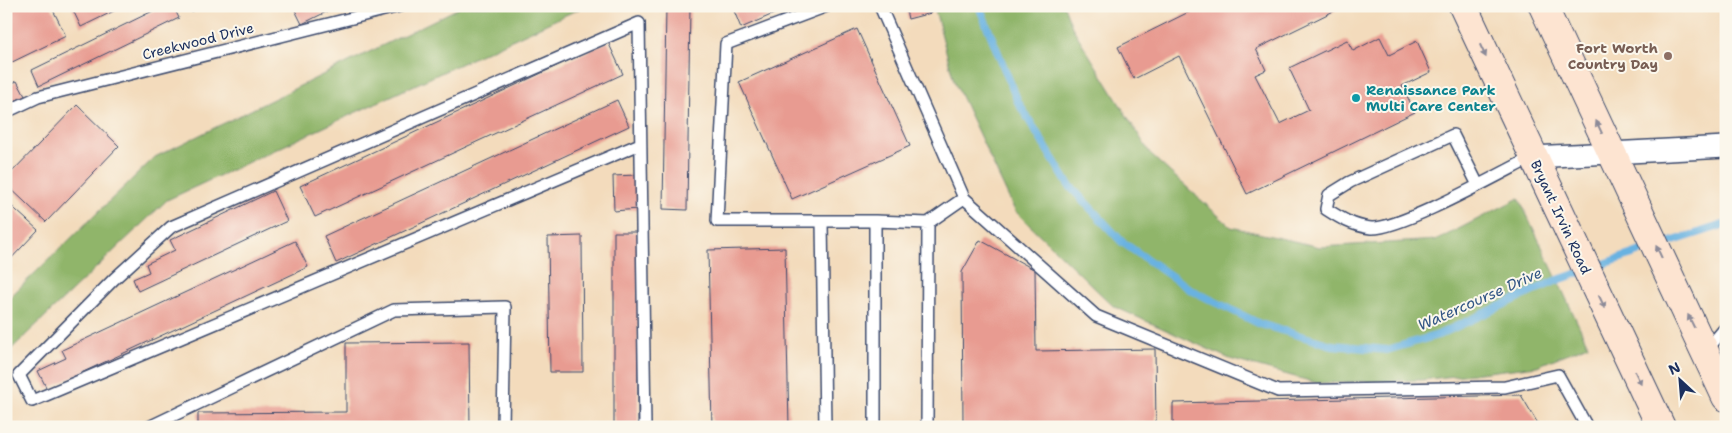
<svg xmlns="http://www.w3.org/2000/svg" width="1732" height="433" viewBox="0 0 1732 433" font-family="'Shantell Sans',sans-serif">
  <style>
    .forest { fill: #90b56a; stroke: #567264 }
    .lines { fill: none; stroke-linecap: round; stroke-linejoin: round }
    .stream { stroke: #69b2e1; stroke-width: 8 }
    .building { fill: #e89b91 }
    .lane-casing { stroke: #3b496c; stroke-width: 14 }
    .street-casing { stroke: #3b496c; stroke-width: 24 }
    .secondary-casing { stroke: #3b496c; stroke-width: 30 }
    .lane { stroke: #fff; stroke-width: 11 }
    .street { stroke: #fff; stroke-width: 21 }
    .secondary { stroke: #fde4d1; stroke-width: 28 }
    .oneway { fill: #8c8a98 }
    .education-dot { fill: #8d6e63; stroke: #fbf7ec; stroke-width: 2 }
    .culture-dot { fill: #0f9aa8; stroke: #fbf7ec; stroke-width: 2 }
    .labels { text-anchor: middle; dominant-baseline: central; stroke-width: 4; stroke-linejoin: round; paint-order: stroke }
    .street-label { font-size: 14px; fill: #1b2f5e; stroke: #fbf7ec }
    .education-label { font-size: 14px; font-weight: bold; fill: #785e54; stroke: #fbf7ec; text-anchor: end }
    .culture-label { font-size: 14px; font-weight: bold; fill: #0d838f; stroke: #fbf7ec; text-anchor: start }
    .water-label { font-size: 15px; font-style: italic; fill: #325685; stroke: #fbf7ec }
  </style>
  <rect width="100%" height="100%" fill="#fbf7ec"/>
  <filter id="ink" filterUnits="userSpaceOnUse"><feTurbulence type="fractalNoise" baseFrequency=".02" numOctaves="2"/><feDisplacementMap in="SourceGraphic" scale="10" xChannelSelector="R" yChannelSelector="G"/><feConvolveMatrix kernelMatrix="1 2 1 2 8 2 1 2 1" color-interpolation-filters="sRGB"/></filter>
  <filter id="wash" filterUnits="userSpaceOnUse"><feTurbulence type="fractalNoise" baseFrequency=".0096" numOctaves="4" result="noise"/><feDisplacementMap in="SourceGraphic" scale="20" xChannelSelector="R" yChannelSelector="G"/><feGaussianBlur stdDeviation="1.12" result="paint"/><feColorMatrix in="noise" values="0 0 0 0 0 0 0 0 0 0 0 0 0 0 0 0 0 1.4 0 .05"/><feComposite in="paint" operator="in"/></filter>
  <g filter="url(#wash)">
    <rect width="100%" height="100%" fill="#f3dbbc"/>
    <path class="forest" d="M463,6H585L167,200L6,354V301L155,157Z
      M934,6H1064L1072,27L1151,155L1231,227L1320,247L1437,240L1519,198L1588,345L1537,366L1421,380L1317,383L1230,359L1113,306L1015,211L954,81Z"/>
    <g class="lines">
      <path class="stream" d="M979,6L1018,102L1068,184L1122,242L1191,290L1260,324L1332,345L1387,350L1438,335L1555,281L1650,248
        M1661,245L1726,224"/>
    </g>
    <g id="blocks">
      <path class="building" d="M6,6H51L66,36L6,65Z
        M71,6H124L81,27Z
        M163,6H173L179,18L39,86L32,70Z
        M188,6H202L191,12Z
        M293,6H338L302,24Z
        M666,6H690L687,210L663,209Z
        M732,6H792L741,28Z
        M905,6H930L931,13L908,19Z
        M1201,6H1344L1256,49L1266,70L1255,75L1280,124L1309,110L1289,68L1347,40L1353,51L1380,37L1389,55L1417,41L1431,72L1402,86L1415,112L1247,194L1179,56L1134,79L1118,47Z
        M857,29L910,146L792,199L739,82Z
        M608,42L623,74L315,217L300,186Z
        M17,81L25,96L6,105V86Z
        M617,100L629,126L336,263L324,236Z
        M77,105L119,146L46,222L6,184V178Z
        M637,175L638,209L614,211L613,176Z
        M273,191L287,221L138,291L133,279L149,272L146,264L175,250L170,240Z
        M6,201L38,230L6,264Z
        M614,232H638V427H614Z
        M582,236L583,372H550L548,237Z
        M980,240L1035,270L1036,351L1155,349L1156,427H1146V423L963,426L962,272Z
        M295,241L308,267L47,389L38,371L66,358L62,350Z
        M785,248L789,427H712L708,250Z
        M469,342L470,427H198V413L346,412V343Z
        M1521,395L1540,427H1173V403Z"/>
    </g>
  </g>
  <g filter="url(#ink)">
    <use href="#blocks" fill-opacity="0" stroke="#3b496c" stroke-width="1"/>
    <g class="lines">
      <defs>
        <path id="lane" d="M827,6L726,44L717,221H875V427
          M880,6L964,198L1096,316L1278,391L1505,387L1558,375L1587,427
          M6,112L38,97L400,6
          M640,144L32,401L19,375L114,279L171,227L639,23L645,427
          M1478,185L1453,135L1350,182L1329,195L1326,209C1340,218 1353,226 1371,228C1400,230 1503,172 1533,157
          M822,221L825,427
          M875,221L928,223L964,198
          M1706,351L1726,327
          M149,427L394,310L505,307L503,427
          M927,427L928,223"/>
        <path id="street" d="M1533,157L1726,147"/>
        <path id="secondary" d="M1463,6L1661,427
          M1543,6L1726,397"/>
      </defs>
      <use href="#lane" class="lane-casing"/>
      <use href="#street" class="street-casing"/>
      <use href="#secondary" class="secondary-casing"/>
      <use href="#lane" class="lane"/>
      <use href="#street" class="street"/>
      <use href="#secondary" class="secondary"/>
    </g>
    <defs><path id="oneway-solid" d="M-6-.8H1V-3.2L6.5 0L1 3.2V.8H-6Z" transform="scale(1.25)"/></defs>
    <g class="oneway">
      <use href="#oneway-solid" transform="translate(1483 51) rotate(65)"/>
      <use href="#oneway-solid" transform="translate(1599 127) rotate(-115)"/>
      <use href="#oneway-solid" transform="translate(1659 252) rotate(-115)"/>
      <use href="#oneway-solid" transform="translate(1602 302) rotate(64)"/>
      <use href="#oneway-solid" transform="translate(1691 321) rotate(-116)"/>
      <use href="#oneway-solid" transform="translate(1638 378) rotate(65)"/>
    </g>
  </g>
  <circle class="education-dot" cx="1668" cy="56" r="5"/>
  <circle class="culture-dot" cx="1356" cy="98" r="5"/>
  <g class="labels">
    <g class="street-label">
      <text transform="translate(198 41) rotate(-14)">Creekwood Drive</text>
      <text transform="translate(1561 217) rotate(65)">Bryant Irvin Road</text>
    </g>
    <g class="education-label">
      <text x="1658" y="48">Fort Worth<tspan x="1658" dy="16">Country Day</tspan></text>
    </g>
    <g class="culture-label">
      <text x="1366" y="90">Renaissance Park<tspan x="1366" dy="16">Multi Care Center</tspan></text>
    </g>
    <g class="water-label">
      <text transform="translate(1480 299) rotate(-24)">Watercourse Drive</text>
    </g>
  </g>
  <rect width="1732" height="433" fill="none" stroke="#fbf7ec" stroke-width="25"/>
  <g transform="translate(1680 380) rotate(334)" stroke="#fbf7ec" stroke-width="4" paint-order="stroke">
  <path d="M0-4L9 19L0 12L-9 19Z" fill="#1b2f5e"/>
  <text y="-8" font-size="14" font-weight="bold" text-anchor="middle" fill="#1b2f5e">N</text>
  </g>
</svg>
